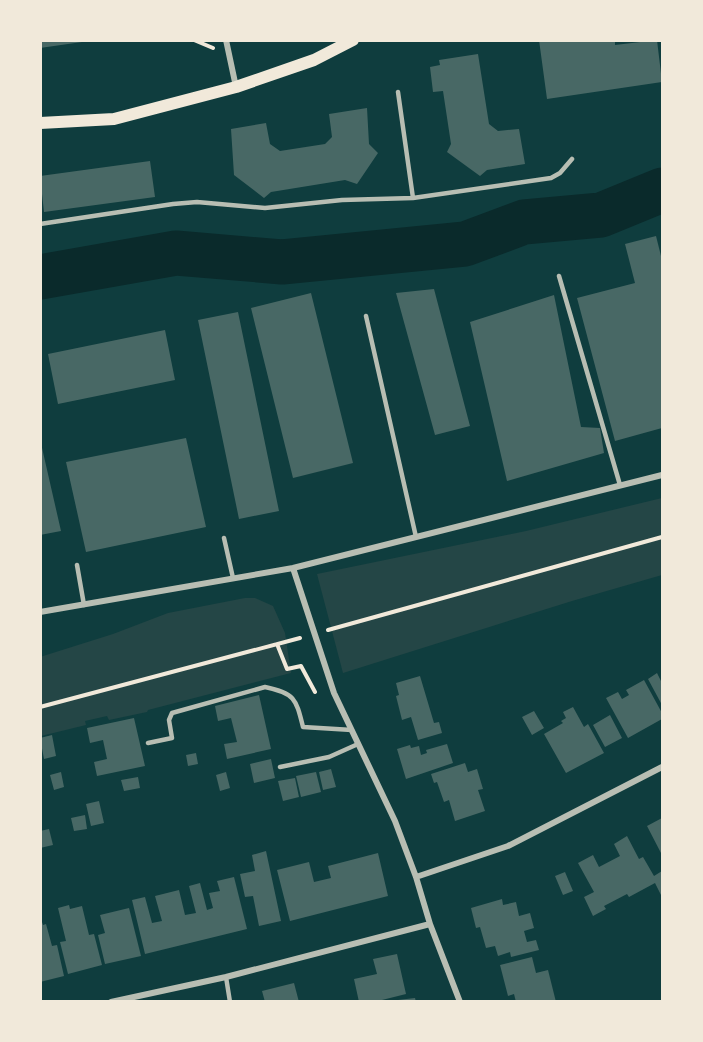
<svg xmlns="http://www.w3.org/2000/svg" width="703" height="1042" viewBox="0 0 703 1042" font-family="Montserrat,sans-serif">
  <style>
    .green { fill: #244646 }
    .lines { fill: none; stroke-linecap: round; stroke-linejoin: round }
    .river { stroke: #0a2a2b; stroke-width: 45 }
    .building { fill: #486865 }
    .path { stroke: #f1e9da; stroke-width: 4 }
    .service { stroke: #b8beb3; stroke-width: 4.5 }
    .minor { stroke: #b8beb3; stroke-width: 6 }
    .secondary { stroke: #f1e9da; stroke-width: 12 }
  </style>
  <rect width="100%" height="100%" fill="#0f3d3e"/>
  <path class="green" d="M662,498V575L572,601L343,673L317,574L526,531Z
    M245,598H255L273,606L285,633L291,673L148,710L147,712L109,720L107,716L85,721L86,725L41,736L40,657L113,634L168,613Z"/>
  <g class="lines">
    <path class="river" d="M40,277L176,253L282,262L465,244L524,222L601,215L662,190"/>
  </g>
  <path class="building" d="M40,40H82V42L40,48Z
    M539,40H615V45L657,40L662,82L547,99Z
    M478,54L489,124L498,131L519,129L525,164L487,170L480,176L447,152L451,144L443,91L433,92L430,67L440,65L439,60Z
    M367,108L369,144L378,153L357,184L345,180L271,192L264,198L234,175L231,129L266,123L270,144L280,151L325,144L332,137L329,114Z
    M150,161L155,197L44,212L40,176Z
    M656,236L662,260V428L615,441L577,298L635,283L625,244Z
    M434,289L470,426L435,435L396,293Z
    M311,293L353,463L293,478L251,308Z
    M554,295L581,427L600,428L604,453L507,481L470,322Z
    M238,312L279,511L239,519L198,320Z
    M165,330L175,380L58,404L48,354Z
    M186,438L206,527L86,552L66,462Z
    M40,439L61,531L40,535Z
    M657,673L662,683V705L648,679Z
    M420,676L434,723L439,722L442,733L418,740L411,717L402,720L396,696L399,695L396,683Z
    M644,680L662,713V719L628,738L606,698L618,692L622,699L629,695L626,690Z
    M259,695L271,749L227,759L224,744L237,742L231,718L218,721L215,706Z
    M573,707L584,727L588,724L604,753L566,773L544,734L563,723L561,721L566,718L563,712Z
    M534,711L544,728L532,735L522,717Z
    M610,715L622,738L605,747L593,725Z
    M134,718L145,766L97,776L94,762L107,759L103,740L90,743L87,728Z
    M52,735L56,756L44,759L40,738Z
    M447,744L453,763L406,779L397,749L410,745L411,748L419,746L421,755L427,753L426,750Z
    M196,753L198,764L188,766L186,755Z
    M271,759L275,778L254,783L250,764Z
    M465,763L468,772L477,769L483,789L478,790L485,811L455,821L449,800L444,802L437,782L434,783L431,774Z
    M331,769L336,787L323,790L319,772Z
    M61,772L64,787L54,790L50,775Z
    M226,772L230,788L220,791L216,775Z
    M316,772L321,792L301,797L296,776Z
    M138,777L140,788L124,791L121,780Z
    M295,778L299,797L283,801L278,781Z
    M99,801L104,823L91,826L86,804Z
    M85,815L87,829L74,831L71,818Z
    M662,818V855L647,826Z
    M49,829L53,845L40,848V831Z
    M627,836L639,859L643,857L654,876L662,871V897L655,883L629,897L627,894L604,906L606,909L593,916L584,897L594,892L578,863L593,855L599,867L620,856L614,844Z
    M266,851L281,921L259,926L253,896L245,897L240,874L255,871L252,855Z
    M378,853L388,896L290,921L277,870L309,862L314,882L331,878L328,866Z
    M565,872L573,891L563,895L555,876Z
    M234,877L247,929L145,954L132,900L145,897L152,923L162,921L155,896L179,890L185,915L196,913L189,886L200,883L207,910L213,908L209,893L220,891L217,881Z
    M502,899L503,905L516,902L519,916L530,913L534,928L524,931L527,942L536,940L539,950L511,957L510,952L498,956L495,946L486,948L480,927L476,928L471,908Z
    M69,905L70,909L82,906L89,935L94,934L102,965L68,974L60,942L66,941L58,908Z
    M129,908L141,956L105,964L98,935L105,933L100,915Z
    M41,919L43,925L46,924L52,946L57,945L64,976L40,982Z
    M397,954L406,994L374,1002H359L354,979L377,974L373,959Z
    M532,957L536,973L548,970L556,1002H516L514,994L508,996L500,965Z
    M294,983L299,1002H265L262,991Z
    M415,998L416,1002H398V1000Z"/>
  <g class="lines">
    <path class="path" d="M194,40L213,48
      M328,630L662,537
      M277,644L287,669L301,666L315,692
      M40,707L300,638"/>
    <path class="service" d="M398,92L413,198
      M40,224L173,204L197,202L265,208L342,200L413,198L551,178L560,173L572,159
      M559,276L620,485
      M366,316L416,537
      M224,538L233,578
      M77,565L84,605
      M148,743L172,738L169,720L172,713L265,687C295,693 296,699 303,727L352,730
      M280,767L329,757L358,744
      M226,977L230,1002"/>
    <path class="minor" d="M226,40L236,87
      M293,568L334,693L395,821L416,877L430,924L460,1002
      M40,612L293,568L662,475
      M416,877L508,846L662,767
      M111,1002L226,977L430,924"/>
    <path class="secondary" d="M40,123L114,119L236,87L314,60L353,40"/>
  </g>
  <rect width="703" height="1042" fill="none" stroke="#f1e9da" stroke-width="84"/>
</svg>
